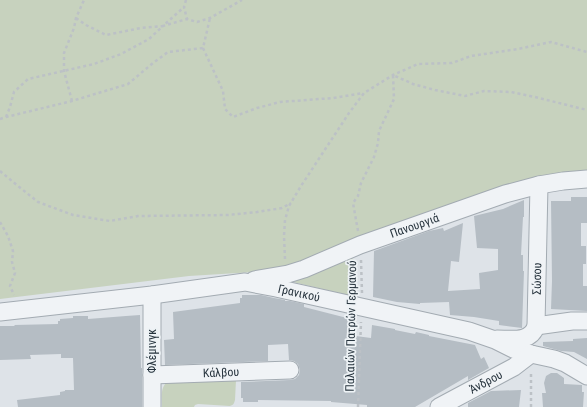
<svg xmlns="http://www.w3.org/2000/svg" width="587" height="407" viewBox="0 0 587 407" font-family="'Roboto Condensed',sans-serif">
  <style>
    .green { fill: #c7d2be }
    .building { fill: #b5bdc4 }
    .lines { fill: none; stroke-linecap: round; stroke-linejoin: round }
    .minor-casing { stroke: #a3abb2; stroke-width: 19 }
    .path { stroke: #bcc1c6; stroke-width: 2.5; stroke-dasharray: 3 3; stroke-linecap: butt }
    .minor { stroke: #f0f3f6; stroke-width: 17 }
    .labels { text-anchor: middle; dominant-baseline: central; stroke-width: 3.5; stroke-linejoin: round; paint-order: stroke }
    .street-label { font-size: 12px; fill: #27343e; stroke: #edf2f5 }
  </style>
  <rect width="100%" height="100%" fill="#dee3e8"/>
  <path class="green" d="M0,0H587V171L311,262L254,272L189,276L0,299Z
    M350,257L356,261V297L289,281Z
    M236,380L235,400C234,404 233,405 230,406L198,404L195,405L194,407H162C162,398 160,388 167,382Z"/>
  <path class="building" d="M571,197H587V223H581V246H586V264H583V286H587V311L551,309L552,281L551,201H571Z
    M524,200V217H523L521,255H523V271H524L522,328L499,325V321L474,317L450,315L449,302L420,303V304L397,302L373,297L374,251L429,231L443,228L444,231L463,223L459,262L451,261L448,291L480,289L479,273L498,270V249L477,248L474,216L503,209Z
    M242,295H261L274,298L285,300V301H290L304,304V307L351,319L348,335L371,338L372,325L395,329V330L415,334L416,332L429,335V336L475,345L481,359L484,357L489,368L468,380V376L415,407H367V405L331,402V401L258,400V402H243V398H241V382L290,380L295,379L299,375L300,370L298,364L294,361L289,360L288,344L268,345V361L165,365L164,340L174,339L173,312L240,303V298H242Z
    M140,315L141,368H142V407H18L17,400L60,395V392L65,391V390H74L73,358H61V354L30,355L31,359L0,360V326H15L14,325L58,324V321H60V319L73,318V316H88V319L126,316Z
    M587,338V359L574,352L561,351L543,346V342L573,341V339Z
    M551,373H557L564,378V384L582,385V392H584L583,407H543L542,393H546L544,383L546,376Z
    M521,390L519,407H468V403L491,391Z"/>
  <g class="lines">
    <defs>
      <g id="minor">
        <path id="s1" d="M254,280L288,274L304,269L360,245L505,194L539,185L563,181L587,179"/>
        <path d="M152,295V407"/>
        <path id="s2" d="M0,312L152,295L245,282L276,288L469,331L495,340L513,349L531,354L554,359L565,363L587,376"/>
        <path d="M536,326L572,321H587"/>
        <path id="s3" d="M497,339C511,339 531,343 536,326L539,185"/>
        <path id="s4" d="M152,375L290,370"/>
        <path id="s5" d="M439,407L514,367L531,354"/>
      </g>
    </defs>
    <use href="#minor" class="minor-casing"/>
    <path class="path" d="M186,0L184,7L187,19L197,22L210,18L242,0
      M76,18L86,25L106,35L141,28L163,26L184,7
      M203,48L223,91L225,109L233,117L257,108L280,102L333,98L363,93
      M72,101L64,71V53L74,28L76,18L84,0
      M6,117L10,107L14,92L28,79L94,64L121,54L149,39L163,26L187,19
      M0,119L6,117L72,101L128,84L153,63L168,52L203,48L210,18
      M0,171L18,186L38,202L73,215L110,221L138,216L228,215L257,212L282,208L291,203
      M0,222L8,236L13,251L12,262L15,273L10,286L14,295
      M358,231L353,203L358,196L361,183L374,157L378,143L379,131L394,99L393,75L413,84L435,90L465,96L484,91L511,92L535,97L587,110
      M285,259L284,236L285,220L289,206L301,186L349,113L364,93L393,75L418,64L452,63L471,56L518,49L551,42L587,52
      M361,260L362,293
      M531,374V407
      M358,407L361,322"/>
    <use href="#minor" class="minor"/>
  </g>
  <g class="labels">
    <g class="street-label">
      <text stroke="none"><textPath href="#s1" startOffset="170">Πανουργιά</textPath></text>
      <text stroke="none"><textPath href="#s3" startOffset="92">Σώσου</textPath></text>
      <text stroke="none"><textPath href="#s2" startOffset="302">Γρανικού</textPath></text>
      <text transform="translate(351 326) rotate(-89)">Παλαιών Πατρών Γερμανού</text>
      <text transform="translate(152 351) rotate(-90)">Φλέμινγκ</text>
      <text stroke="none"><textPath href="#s4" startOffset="69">Κάλβου</textPath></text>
      <text stroke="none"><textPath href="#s5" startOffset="53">Άνδρου</textPath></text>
    </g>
  </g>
</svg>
